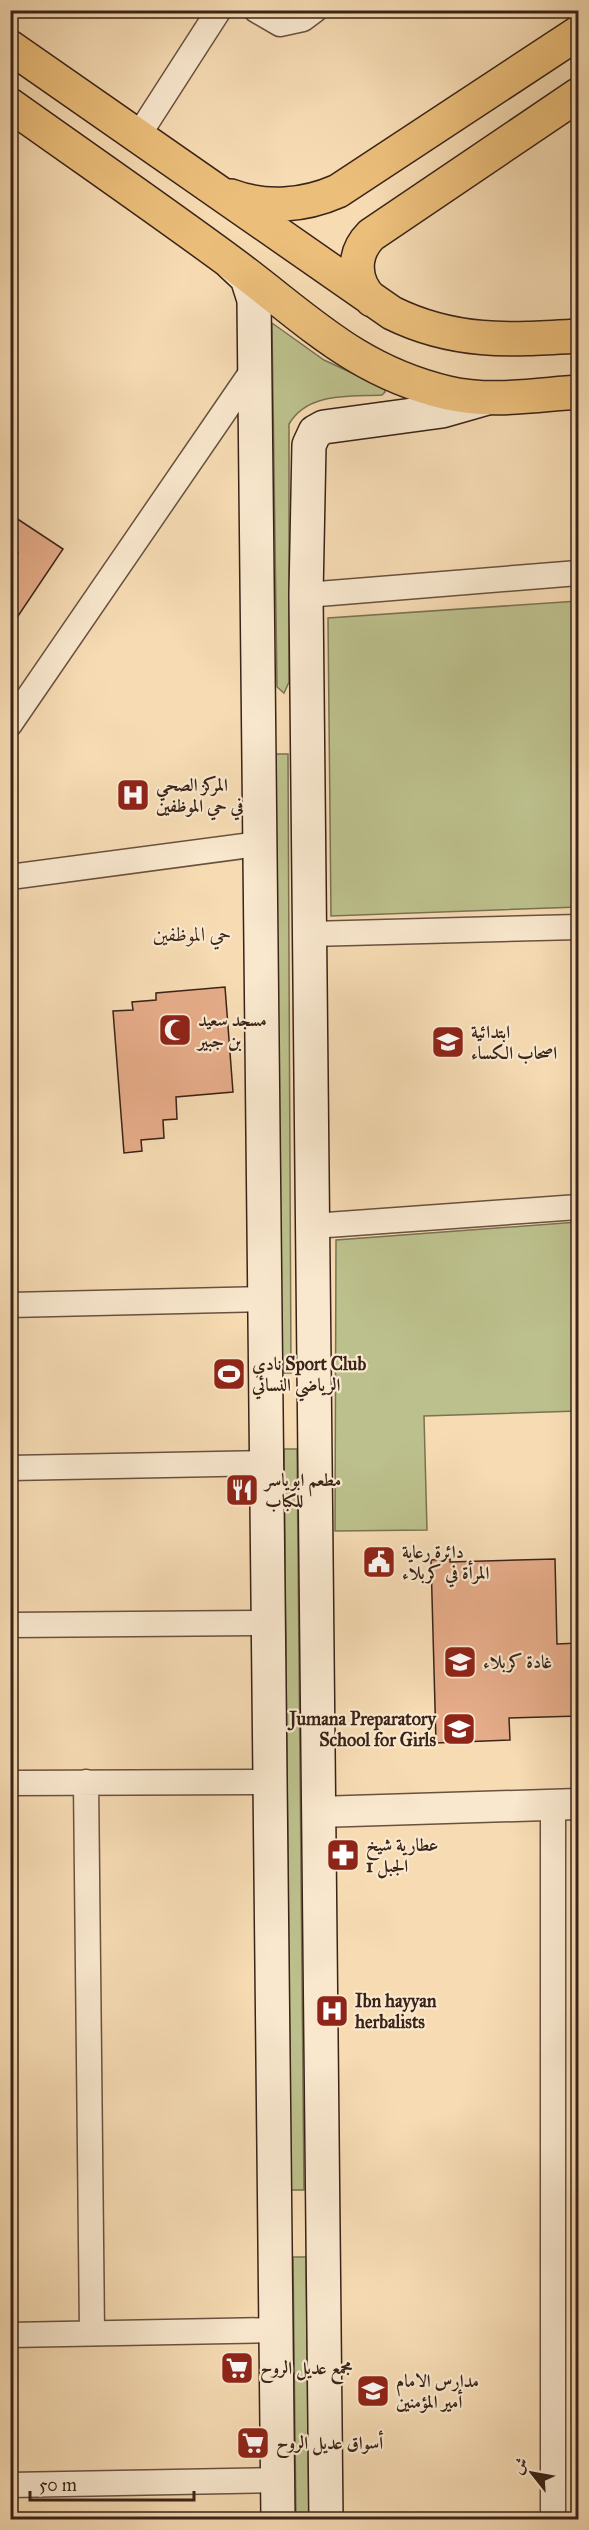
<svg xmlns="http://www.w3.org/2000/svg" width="589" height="2530" viewBox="0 0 589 2530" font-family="'IM FELL Great Primer',Amiri,serif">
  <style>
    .green { fill: #bcc08c; stroke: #7b7252; stroke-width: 1.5 }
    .building { fill: #e6ac89; stroke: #3a2318; stroke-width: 1.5 }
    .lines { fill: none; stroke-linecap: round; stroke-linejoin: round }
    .minor-casing { stroke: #69513f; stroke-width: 27 }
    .tertiary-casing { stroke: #69513f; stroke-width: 33 }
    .secondary-casing { stroke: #3a2318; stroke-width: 36 }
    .primary-casing { stroke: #3a2318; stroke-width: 36 }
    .minor { stroke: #f9e8ce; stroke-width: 24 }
    .tertiary { stroke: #f9e8ce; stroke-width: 30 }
    .secondary { stroke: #f9e8ce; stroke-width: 33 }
    .primary { stroke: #ebbe7a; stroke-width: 33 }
    .labels { text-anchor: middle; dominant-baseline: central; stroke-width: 4.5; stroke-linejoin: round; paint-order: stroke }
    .poi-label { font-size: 18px; font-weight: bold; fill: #3a2318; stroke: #f9e8ce; text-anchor: start }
    .neighbourhood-label { font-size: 20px; fill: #3a2318; stroke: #f9e8ce }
  </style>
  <rect width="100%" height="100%" fill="#f6dbb3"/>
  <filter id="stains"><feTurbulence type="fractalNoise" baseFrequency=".00333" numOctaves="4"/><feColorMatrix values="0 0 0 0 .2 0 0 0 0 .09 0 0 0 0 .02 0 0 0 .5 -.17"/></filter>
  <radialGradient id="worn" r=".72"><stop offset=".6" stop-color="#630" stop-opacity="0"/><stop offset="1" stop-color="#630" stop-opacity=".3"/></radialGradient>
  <path class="green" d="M272,323L324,360L384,388L385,392L382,395C349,397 308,392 289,424V682L284,693L277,687Z
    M578,601V907L331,916L328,618Z
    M275,754H288L291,1373H278Z
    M578,1222V1411L424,1416L427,1530L335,1531L336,1240Z
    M284,1449H297L304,2190H291Z
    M293,2257H306L309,2519H296Z"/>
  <path class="building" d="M10,514L63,549L10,628V564L18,553L10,549Z
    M225,987L233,1092L176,1097L177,1119L163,1120L164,1138L141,1140L142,1151L124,1153L113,1011L133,1010L132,1002L156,1000V993Z
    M450,1559V1562L555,1559L557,1644L579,1643V1716L509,1718L510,1740L436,1743L431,1560Z"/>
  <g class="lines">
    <defs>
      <path id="minor" d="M256,10L280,24L303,19L315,10
        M138,136L219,10
        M306,595L578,573
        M10,724L255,367
        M10,877L258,844
        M310,934L578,927
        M313,1226L578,1207
        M10,1305L265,1299
        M10,1468L267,1463
        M10,1625L269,1623
        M86,1782L92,2333
        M10,1783L270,1782
        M10,2335L276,2330
        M10,2485L278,2480
        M553,2520V1805"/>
      <path id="tertiary" d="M318,1812L578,1804"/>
      <path id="secondary" d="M232,264L247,278L254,300L278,2520
        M326,2520L306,595L309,445L315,432L324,427L442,411L484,399"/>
      <path id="primary" d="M10,47L392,313C455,344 511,340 578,336
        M10,105C83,157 157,208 229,261C303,315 353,371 448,393C491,403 535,395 578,392
        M231,196C266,209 304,206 338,191L578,33
        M372,300C353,282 352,254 371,235L578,95"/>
    </defs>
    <use href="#minor" class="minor-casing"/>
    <use href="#tertiary" class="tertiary-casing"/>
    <use href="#secondary" class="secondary-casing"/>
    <use href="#primary" class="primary-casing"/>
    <use href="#minor" class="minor"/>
    <use href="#tertiary" class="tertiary"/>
    <use href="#secondary" class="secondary"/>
    <use href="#primary" class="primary"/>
  </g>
  <defs>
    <symbol id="hospital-square" viewBox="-11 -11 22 22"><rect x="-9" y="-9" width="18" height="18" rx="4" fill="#8f2418" stroke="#f9e8ce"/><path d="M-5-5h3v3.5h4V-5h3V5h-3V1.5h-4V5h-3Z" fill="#fff"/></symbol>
    <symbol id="mosque-square" viewBox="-11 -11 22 22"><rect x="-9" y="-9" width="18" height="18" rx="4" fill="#8f2418" stroke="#f9e8ce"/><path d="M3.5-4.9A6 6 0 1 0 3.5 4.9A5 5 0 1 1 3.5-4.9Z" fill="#fff"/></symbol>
    <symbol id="school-square" viewBox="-11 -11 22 22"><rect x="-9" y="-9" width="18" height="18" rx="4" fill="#8f2418" stroke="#f9e8ce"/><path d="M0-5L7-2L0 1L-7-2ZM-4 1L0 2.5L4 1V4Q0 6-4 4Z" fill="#fff"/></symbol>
    <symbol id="stadium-square" viewBox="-11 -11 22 22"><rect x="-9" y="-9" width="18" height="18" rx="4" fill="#8f2418" stroke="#f9e8ce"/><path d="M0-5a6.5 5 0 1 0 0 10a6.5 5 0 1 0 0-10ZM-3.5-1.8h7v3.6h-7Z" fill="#fff"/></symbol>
    <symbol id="restaurant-square" viewBox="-11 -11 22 22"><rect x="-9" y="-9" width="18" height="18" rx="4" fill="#8f2418" stroke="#f9e8ce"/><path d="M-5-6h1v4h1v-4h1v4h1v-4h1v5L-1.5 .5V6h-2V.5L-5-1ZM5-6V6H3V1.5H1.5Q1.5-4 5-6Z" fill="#fff"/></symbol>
    <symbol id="civic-square" viewBox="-11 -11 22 22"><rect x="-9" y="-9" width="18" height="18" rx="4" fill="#8f2418" stroke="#f9e8ce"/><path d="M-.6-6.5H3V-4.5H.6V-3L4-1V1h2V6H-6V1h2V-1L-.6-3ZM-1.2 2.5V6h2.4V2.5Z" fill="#fff"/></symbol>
    <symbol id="pharmacy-square" viewBox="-11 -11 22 22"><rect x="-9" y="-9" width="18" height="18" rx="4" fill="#8f2418" stroke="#f9e8ce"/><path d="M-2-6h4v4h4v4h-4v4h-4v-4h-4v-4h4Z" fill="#fff"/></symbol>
    <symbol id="supermarket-square" viewBox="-11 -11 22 22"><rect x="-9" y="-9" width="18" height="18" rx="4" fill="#8f2418" stroke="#f9e8ce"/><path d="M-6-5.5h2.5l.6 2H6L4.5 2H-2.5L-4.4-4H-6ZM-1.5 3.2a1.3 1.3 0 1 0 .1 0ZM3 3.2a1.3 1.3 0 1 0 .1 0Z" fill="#fff"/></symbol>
  </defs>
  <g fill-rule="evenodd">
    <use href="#hospital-square" x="114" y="776" width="38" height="38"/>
    <use href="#mosque-square" x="156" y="1011" width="38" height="38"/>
    <use href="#school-square" x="429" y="1023" width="38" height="38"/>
    <use href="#stadium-square" x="210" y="1355" width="38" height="38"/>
    <use href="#restaurant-square" x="223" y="1471" width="38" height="38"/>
    <use href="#civic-square" x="360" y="1543" width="38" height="38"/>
    <use href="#school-square" x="441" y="1643" width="38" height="38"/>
    <use href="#school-square" x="440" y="1710" width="38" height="38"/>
    <use href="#pharmacy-square" x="324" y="1836" width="38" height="38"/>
    <use href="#hospital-square" x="313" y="1992" width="38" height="38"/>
    <use href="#supermarket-square" x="218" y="2349" width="38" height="38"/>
    <use href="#school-square" x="354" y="2372" width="38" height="38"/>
    <use href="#supermarket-square" x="234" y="2424" width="38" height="38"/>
  </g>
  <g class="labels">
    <g class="poi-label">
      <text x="156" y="785">المركز الصحي<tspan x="156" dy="21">في حي الموظفين</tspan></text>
      <text x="198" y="1020">مسجد سعيد<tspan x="198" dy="21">بن جبير</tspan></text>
      <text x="471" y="1032">ابتدائية<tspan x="471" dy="21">اصحاب الكساء</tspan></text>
      <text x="252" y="1364">نادي Sport Club<tspan x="252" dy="21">الرياضي النسائي</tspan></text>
      <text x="265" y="1480">مطعم ابوياسر<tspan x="265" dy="21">للكباب</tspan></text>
      <text x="402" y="1552">دائرة رعاية<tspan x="402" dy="21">المرأة في كربلاء</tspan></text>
      <text x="483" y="1662">غادة كربلاء</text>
      <text x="436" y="1719" text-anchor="end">Jumana Preparatory<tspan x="436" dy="21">School for Girls</tspan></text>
      <text x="366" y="1845">عطارية شيخ<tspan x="366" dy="21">الجبل 1</tspan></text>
      <text x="355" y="2001">Ibn hayyan<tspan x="355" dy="21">herbalists</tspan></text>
      <text x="260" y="2368">مجمع عديل الروح</text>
      <text x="396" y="2381">مدارس الامام<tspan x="396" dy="21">أمير المؤمنين</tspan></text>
      <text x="276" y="2443">أسواق عديل الروح</text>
    </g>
    <g class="neighbourhood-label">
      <text x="192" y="934">حي الموظفين</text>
    </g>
  </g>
  <rect width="589" height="2530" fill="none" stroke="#f6dbb3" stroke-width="36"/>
  <rect x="12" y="12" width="565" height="2506" fill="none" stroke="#3a2318" stroke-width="3"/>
  <rect x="18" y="18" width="553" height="2494" fill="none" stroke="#3a2318" stroke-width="1.5"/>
  <g transform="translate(532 2473) rotate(301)" stroke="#f9e8ce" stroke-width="4.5" paint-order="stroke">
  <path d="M0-4.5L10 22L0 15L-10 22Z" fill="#3a2318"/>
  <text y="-9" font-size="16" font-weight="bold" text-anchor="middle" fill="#3a2318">ش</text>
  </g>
  <path d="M30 2491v9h164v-9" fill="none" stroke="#3a2318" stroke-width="3"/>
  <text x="39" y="2491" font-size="18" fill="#3a2318" stroke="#f9e8ce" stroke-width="4.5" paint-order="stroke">50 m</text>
  <rect width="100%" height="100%" filter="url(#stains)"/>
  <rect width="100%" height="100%" fill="url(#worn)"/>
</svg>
